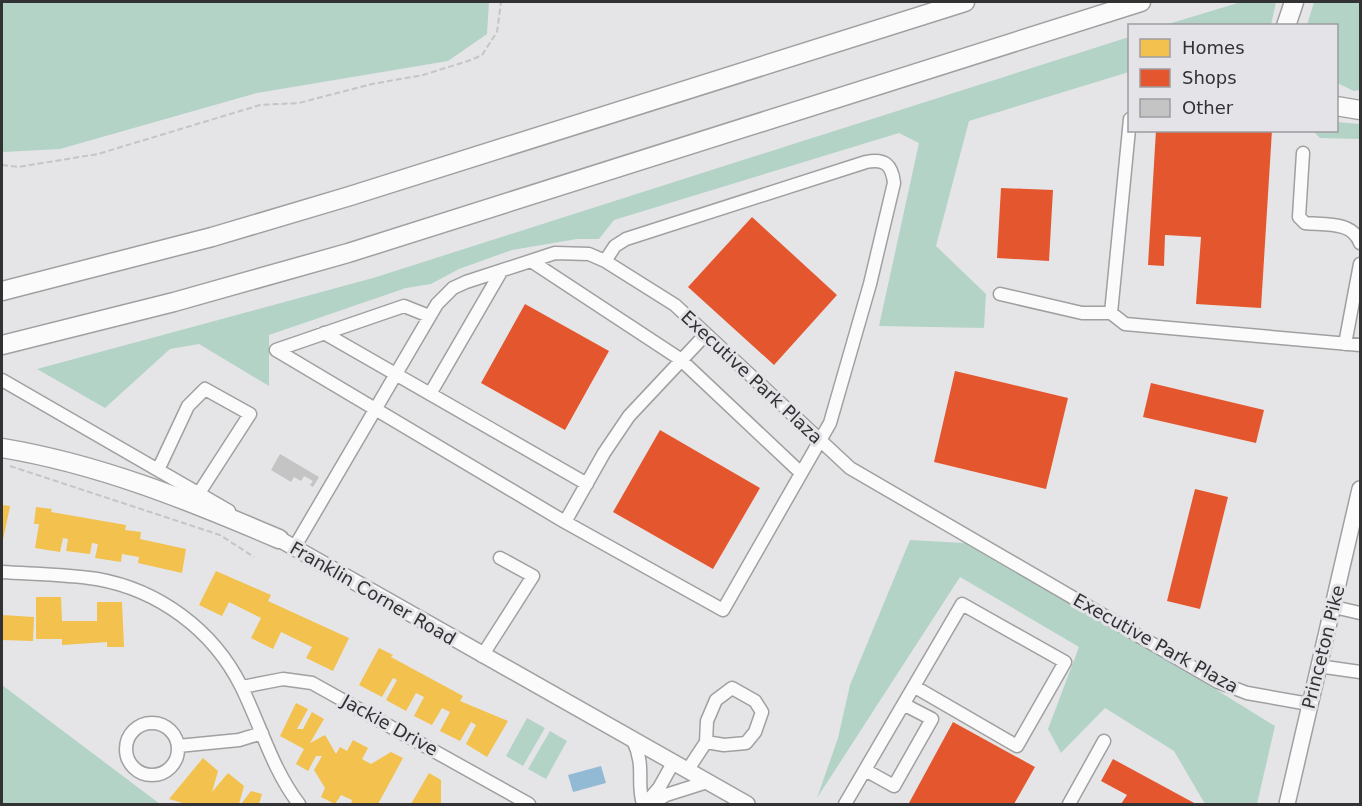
<svg xmlns="http://www.w3.org/2000/svg" width="1362" height="806" viewBox="0 0 1362 806" font-family="'DejaVu Sans',sans-serif">
  <style>
    .green { fill: #b4d3c7 }
    .water { fill: #92bad5 }
    .homes { fill: #f2c14e }
    .shops { fill: #e4572e }
    .building { fill: #c5c4c4 }
    .lines { fill: none; stroke-linecap: round; stroke-linejoin: round }
    .minor-casing { stroke: #a0a0a1; stroke-width: 15 }
    .major-casing { stroke: #a0a0a1; stroke-width: 18 }
    .highway-casing { stroke: #a0a0a1; stroke-width: 21 }
    .path { stroke: #c5c5c6; stroke-width: 2; stroke-dasharray: 6 3; stroke-linecap: butt }
    .minor { stroke: #fbfbfb; stroke-width: 12 }
    .major { stroke: #fbfbfb; stroke-width: 15 }
    .highway { stroke: #fbfbfb; stroke-width: 18 }
    .labels { text-anchor: middle; dominant-baseline: central; stroke-width: 6; stroke-linejoin: round; paint-order: stroke }
    .street-label { font-size: 18px; fill: #323133; stroke: #e4e4e8 }
  </style>
  <rect width="100%" height="100%" fill="#e5e5e7"/>
  <path class="green" d="M2,2H489L487,34L448,61L257,93L60,149L4,152L2,151Z
    M1241,2H1276L1271,25H1165Z
    M1314,2H1360V90L1354,91L1337,83L1336,26L1307,25Z
    M1129,37V72L969,121L936,246L986,294L984,328L879,326L919,143L899,133L614,220L599,239H577L512,250L459,269L431,284L406,288L269,335V386L199,344L170,349L105,408L37,369L373,278Z
    M1337,122L1360,124V139L1320,138L1313,131L1336,130Z
    M910,540L981,544L1275,726L1257,804H1205L1174,751L1105,708L1061,753L1048,729L1079,647L960,577L817,798L838,738L850,685Z
    M2,685L160,804H2Z
    M527,718L545,728L523,766L506,756Z
    M550,731L567,741L546,779L528,769Z"/>
  <path class="water" d="M601,766L606,783L573,792L568,775Z"/>
  <path class="homes" d="M2,505L10,506L3,540H2Z
    M36,507L52,509L51,512L126,525L125,530L141,532L140,539L186,549L182,573L138,563L139,557L122,554L121,562L95,558L98,544L92,543L90,554L66,551L68,539L63,538L60,552L35,548L39,524H34Z
    M216,571L271,595L268,601L349,638L333,671L306,658L312,647L281,632L273,649L251,638L261,618L229,602L222,616L199,605Z
    M36,597H61L62,621H97V602H122L124,647H107V642L62,645V639H36Z
    M2,615L34,617L33,641L2,640Z
    M379,648L393,655L391,657L463,696L460,701L508,721L487,757L466,744L476,725L471,722L460,741L440,731L450,712L442,708L432,725L414,716L424,697L416,693L406,711L386,700L397,680L393,678L382,697L359,685Z
    M296,703L308,709L297,729H303L312,712L324,719L310,743L325,735L336,754L340,747L347,751L353,740L368,748L362,759L371,764L391,752L403,758L378,804H351L352,800L341,795L335,804L321,797L325,788L314,770L322,756H316L308,771L296,764L304,749L280,736Z
    M203,758L218,771L212,792L228,773L244,786L239,804H186L169,799Z
    M429,773L441,780V804H411Z
    M251,791L262,794L259,804H241Z"/>
  <path class="shops" d="M1156,130H1272L1261,308L1196,304L1201,237L1165,235L1164,266L1148,265Z
    M1001,188L1053,190L1049,261L997,258Z
    M752,217L837,295L774,365L688,287Z
    M525,304L609,351L565,430L481,383Z
    M955,371L1068,398L1046,489L934,462Z
    M1151,383L1264,410L1256,443L1143,417Z
    M660,430L760,488L713,569L613,512Z
    M1195,489L1228,497L1200,609L1167,601Z
    M953,722L1035,767L1014,804L909,803Z
    M1113,759L1196,804H1121L1127,795L1101,781Z"/>
  <path class="building" d="M280,454L319,477L313,487L310,485L313,481L304,476L301,481L294,477L291,482L271,470Z"/>
  <g class="lines">
    <defs>
      <path id="minor" d="M1303,153L1299,217L1305,223C1324,225 1353,221 1360,243
        M531,261L680,359L801,473
        M1000,294L1082,313H1111L1125,324L1360,345
        M1111,313L1130,119
        M429,316L404,306L276,350L565,522L723,610L830,423L870,284L894,183C892,165 885,158 866,162L626,239L615,246L605,261
        M324,333L587,484
        M1345,344L1360,264
        M2,380L229,511
        M430,394L502,270
        M158,470L188,406L205,389L250,414L199,493
        M565,522L604,453L629,416L706,334
        M294,548L437,304L453,288L466,282L555,253L589,254L605,261L675,305L850,468L1218,682L1247,693L1309,704
        M2,572C33,574 66,574 97,579C159,590 213,630 241,686C261,726 272,769 299,804
        M1334,607L1360,613
        M482,656L533,576L500,558
        M1318,666L1360,672
        M242,687L283,679L312,683L529,804
        M126 749a26 26 0 1 1 52 0a26 26 0 1 1-52 0Z
        M633,740C646,768 636,781 643,804
        M178,746L239,740L262,733
        M865,770L894,786L932,719L905,705
        M687,771L706,742L707,721L716,700L732,688L755,701L762,712L755,732L746,743L724,745L706,742
        M645,804L659,788L673,763
        M651,804L666,795L707,782
        M845,804L962,604L1065,662L1017,746L915,687
        M1069,804L1104,741"/>
      <path id="major" d="M279,539L747,804
        M1287,804L1360,489"/>
      <path id="highway" d="M1286,26L1294,2
        M1336,106L1360,110
        M2,291L212,237L350,196L965,2
        M2,345L174,302L348,253L1141,2
        M2,448C99,464 188,500 279,539"/>
    </defs>
    <use href="#minor" class="minor-casing"/>
    <use href="#major" class="major-casing"/>
    <use href="#highway" class="highway-casing"/>
    <path class="path" d="M2,165L18,167L98,154L260,105L299,103L372,84L423,75L471,60L482,55L497,32L501,2
      M10,466L220,535L254,557"/>
    <use href="#minor" class="minor"/>
    <use href="#major" class="major"/>
    <use href="#highway" class="highway"/>
  </g>
  <g class="labels">
    <g class="street-label">
      <text transform="translate(752 377) rotate(43)">Executive Park Plaza</text>
      <text transform="translate(373 593) rotate(30)">Franklin Corner Road</text>
      <text transform="translate(1156 643) rotate(29)">Executive Park Plaza</text>
      <text transform="translate(1323 647) rotate(-76)">Princeton Pike</text>
      <text transform="translate(390 725) rotate(29)">Jackie Drive</text>
    </g>
  </g>
  <rect width="1362" height="806" fill="none" stroke="#323133" stroke-width="6"/>
  <rect x="1128" y="24" width="210" height="108" fill="#e4e4e8" stroke="#9d9ca0" stroke-width="1.5"/>
  <rect x="1140" y="39" width="30" height="18" fill="#f2c14e" stroke="#9d9ca0" stroke-width="1.5"/>
  <text x="1182" y="54" font-size="18" fill="#323133">Homes</text>
  <rect x="1140" y="69" width="30" height="18" fill="#e4572e" stroke="#9d9ca0" stroke-width="1.5"/>
  <text x="1182" y="84" font-size="18" fill="#323133">Shops</text>
  <rect x="1140" y="99" width="30" height="18" fill="#c5c4c4" stroke="#9d9ca0" stroke-width="1.5"/>
  <text x="1182" y="114" font-size="18" fill="#323133">Other</text>
</svg>
